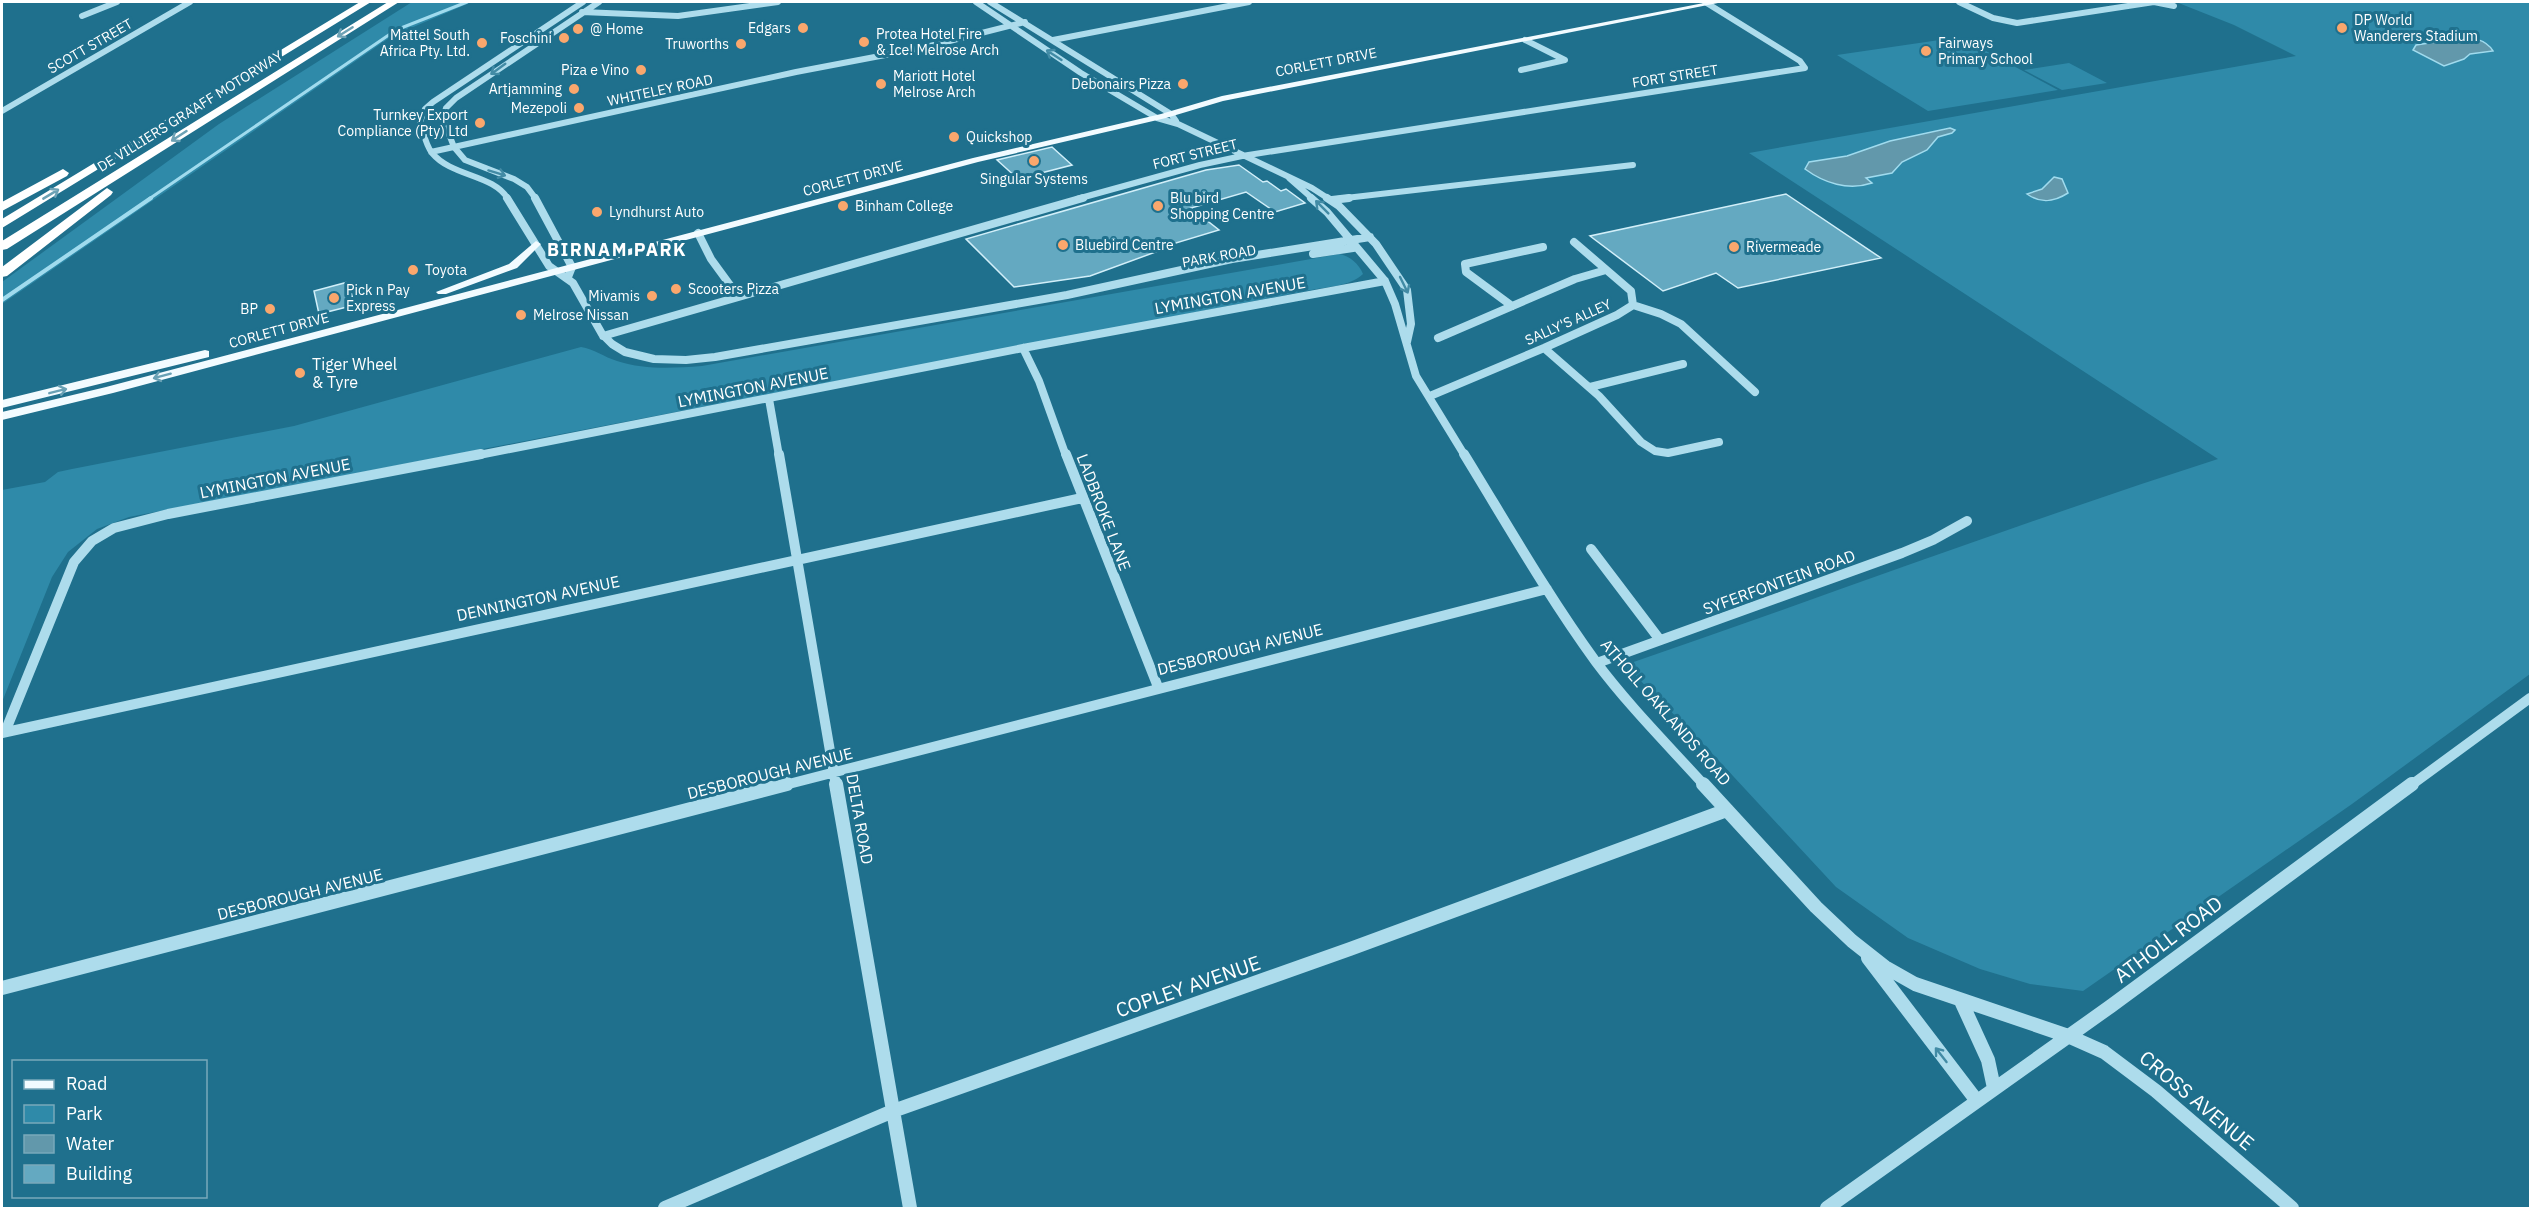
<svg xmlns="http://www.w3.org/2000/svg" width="2532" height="1210" viewBox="0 0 2532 1210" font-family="'IBM Plex Sans',sans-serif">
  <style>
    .green { fill: #2f8aa9 }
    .water { fill: #6298ab; stroke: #a0dbee; stroke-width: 1.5 }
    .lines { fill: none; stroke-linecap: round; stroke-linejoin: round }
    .stream-far1 { stroke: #a0dbee; stroke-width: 3 }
    .stream { stroke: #a0dbee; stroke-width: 4 }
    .building { fill: #64a9c1; stroke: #d2eff9; stroke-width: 1.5 }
    .minor-far3 { stroke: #addcec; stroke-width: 6 }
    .minor-far2 { stroke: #addcec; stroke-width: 8 }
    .minor-far1 { stroke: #addcec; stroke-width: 10 }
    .minor { stroke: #addcec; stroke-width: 14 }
    .major { fill: #f2fbff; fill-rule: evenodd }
    .highway { fill: #fff; fill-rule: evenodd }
    .oneway { stroke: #6da2b5 }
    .oneway2 { stroke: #428ba5 }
    .oneway3 { stroke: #69a1b5 }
    .poi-dot { fill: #faa76d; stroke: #1f708d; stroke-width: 2 }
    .labels { text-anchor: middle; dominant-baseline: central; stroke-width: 6; stroke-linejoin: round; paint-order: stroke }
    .far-poi-label { font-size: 14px; fill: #fff; stroke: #1f708d; text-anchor: start }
    .far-street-label { font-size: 14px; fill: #fff; stroke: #1f708d }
    .street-label { font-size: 16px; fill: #fff; stroke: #1f708d }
    .poi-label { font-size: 16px; fill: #fff; stroke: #1f708d; text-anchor: start }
    .far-district-label { font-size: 18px; font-weight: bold; letter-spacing: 1.5px; fill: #fff; stroke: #1f708d }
    .near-street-label { font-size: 20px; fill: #fff; stroke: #1f708d }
  </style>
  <rect width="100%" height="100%" fill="#1f708d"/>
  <path class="green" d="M412,2H472L392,36L2,304V282L219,124Z
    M2176,2H2530V674L2352,804L2083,991L2030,984L1980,969L1908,938L1836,887L1708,749L1625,665C1823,597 2019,523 2218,459L1749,153L2296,56L2234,25Z
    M1960,37L2058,90L1928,111L1837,55Z
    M2069,63L2107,83L2062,90L2024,70Z
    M1339,254C1350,256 1359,264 1363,274C1350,287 1323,287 1306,291L129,517L97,529L68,552L52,577L2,702V490L45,482L58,472L72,469L294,426L581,347C594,349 604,357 617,361C645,370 673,368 702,366Z"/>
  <path class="water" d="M2456,37C2469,36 2486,39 2493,51L2470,54L2464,59L2444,66L2413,50L2416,45L2449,40Z
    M1950,128L1955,130L1952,133L1938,137L1927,150L1902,162L1892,173L1866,178L1872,183C1848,191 1824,183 1805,169L1809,162L1847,156L1890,141Z
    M2054,177L2062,179L2068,193C2054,202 2041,204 2027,194L2042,189Z"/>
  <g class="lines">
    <path class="stream-far1" d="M149,199L396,30L467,2"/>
    <path class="stream" d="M2,300L151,198"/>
  </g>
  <path class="building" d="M1052,147L1072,165L1018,179L997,160Z
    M1239,165L1263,182L1267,181L1281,191L1286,189L1305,203L1275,212L1246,192L1191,208L1219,230L1159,248L1161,250L1090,276L1014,287L966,239L1206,170Z
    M1786,194L1881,258L1738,288L1716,273L1663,291L1590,236Z
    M348,282L355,305L319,314L314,291Z"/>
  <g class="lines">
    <path class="minor-far3" d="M976,2L1081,73L1157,118L1178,124L1312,188L1329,199
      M990,2L1171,114L1176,121
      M1959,2L1993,18L2017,23L2154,2L2174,6
      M582,12L678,16L778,2
      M82,16L117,2
      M1053,40L1249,2
      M1521,70L1565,60L1525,40
      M2,111L190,2
      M431,152L796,72L922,48L1025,22
      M1289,178L1313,199
      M508,199C493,174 452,177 432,153C426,146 423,131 420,122L425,109L433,102L583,2
      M536,199L527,187L514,179L465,160L454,147L443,119L446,108L456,98L599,2
      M1077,199L1200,165L1242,156L1805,68L1800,61L1705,2
      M1337,199L1633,165"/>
    <path class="minor-far2" d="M507,198L549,266L573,283L602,334L612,344L625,352L654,359L686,360L715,357L1067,295L1232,259L1370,237
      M535,198L572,267L568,277
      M1311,198L1327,212L1385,281L1395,304L1416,376L1465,456
      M1327,198L1339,206L1376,244L1407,290L1411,324L1407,342
      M1332,200L1349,198
      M698,233L711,259L738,296
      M1313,254L1353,248
      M1633,305L1661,314L1681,324L1755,392
      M1512,306L1466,272L1465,264L1543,247
      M603,336L1083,198
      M1438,338L1575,279L1606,270
      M1023,348L1039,381L1066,456
      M1544,348L1599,396L1641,442L1655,451L1668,453L1719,442
      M1590,387L1683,364
      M1430,396L1544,348L1617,315L1633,305L1631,291L1574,242
      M769,399L779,456
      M474,456L1023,348L1385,281"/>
    <path class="minor-far1" d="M779,454L836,786
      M1066,454L1158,687
      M1464,454C1507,524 1548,596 1596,662C1629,706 1668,745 1705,786
      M1591,549L1660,640
      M1597,663L1902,553L1933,540L1967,521
      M5,732L74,562L92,541L114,528L168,514L481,454
      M2,733L1082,498
      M781,786L1547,589
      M2410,786L2530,698"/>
    <path class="minor" d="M836,784L910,1208
      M1703,784L1816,907L1852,941L1885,967L1915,984L2068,1036L2104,1052L2156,1091L2292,1208
      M1868,958L1977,1101
      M2,988L787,784
      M1961,1001L1988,1060L1994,1088
      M665,1208L893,1111L1350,949L1727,810
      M1827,1208L2111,1006L2412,784"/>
    <path class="major" d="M1709,2H1723L1223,101L1166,118L978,162L113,393L2,420V412L106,387L973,158L1161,114L1222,96Z
      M536,241L541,244L517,268L446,294H438L436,292L509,264Z
      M205,350L209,351V357L2,408V400Z"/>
    <path class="highway" d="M360,2H371L2,228V219Z
      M388,2H399L7,249L2,250V241Z
      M63,169L69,173L67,176L2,211V202Z
      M107,188L113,192L111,195L7,276L2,277V267Z"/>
  </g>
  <defs><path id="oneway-shaft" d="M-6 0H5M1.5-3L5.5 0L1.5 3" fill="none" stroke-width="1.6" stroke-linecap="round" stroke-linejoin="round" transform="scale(1.5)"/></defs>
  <g class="oneway">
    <use href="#oneway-shaft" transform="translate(345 32) rotate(148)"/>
    <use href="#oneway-shaft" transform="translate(179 136) rotate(147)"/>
    <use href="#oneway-shaft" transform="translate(51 194) rotate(-31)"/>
  </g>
  <g class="oneway2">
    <use href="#oneway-shaft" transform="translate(1054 55) rotate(-147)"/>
    <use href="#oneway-shaft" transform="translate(498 69) rotate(144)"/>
    <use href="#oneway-shaft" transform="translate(497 173) rotate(17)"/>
    <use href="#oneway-shaft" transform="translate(1322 207) rotate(-135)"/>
    <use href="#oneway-shaft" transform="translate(1404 285) rotate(64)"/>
    <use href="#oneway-shaft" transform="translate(1941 1055) rotate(-128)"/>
  </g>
  <g class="oneway3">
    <use href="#oneway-shaft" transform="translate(162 376) rotate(165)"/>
    <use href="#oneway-shaft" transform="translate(58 391) rotate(-14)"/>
  </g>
  <g class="poi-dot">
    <circle cx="803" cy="28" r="6"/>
    <circle cx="2342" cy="28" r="6"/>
    <circle cx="578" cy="29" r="6"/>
    <circle cx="564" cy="38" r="6"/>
    <circle cx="864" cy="42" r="6"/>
    <circle cx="482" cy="43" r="6"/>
    <circle cx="741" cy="44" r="6"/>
    <circle cx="1926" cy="51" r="6"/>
    <circle cx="641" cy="70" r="6"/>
    <circle cx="881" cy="84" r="6"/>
    <circle cx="1183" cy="84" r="6"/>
    <circle cx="574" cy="89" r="6"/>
    <circle cx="579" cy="108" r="6"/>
    <circle cx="480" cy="123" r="6"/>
    <circle cx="954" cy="137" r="6"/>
    <circle cx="1034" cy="161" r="6"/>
    <circle cx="843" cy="206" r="6"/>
    <circle cx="1158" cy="206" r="6"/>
    <circle cx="597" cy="212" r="6"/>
    <circle cx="1063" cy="245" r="6"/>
    <circle cx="1734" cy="247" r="6"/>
    <circle cx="413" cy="270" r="6"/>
    <circle cx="676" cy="289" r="6"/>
    <circle cx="652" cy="296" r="6"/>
    <circle cx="334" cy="298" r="6"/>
    <circle cx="270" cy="309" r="6"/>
    <circle cx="521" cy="315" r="6"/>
    <circle cx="300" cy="373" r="6"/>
  </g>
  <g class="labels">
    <g class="far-poi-label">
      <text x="2354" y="20">DP World<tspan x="2354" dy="16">Wanderers Stadium</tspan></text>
      <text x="791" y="28" text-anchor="end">Edgars</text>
      <text x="590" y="29">@ Home</text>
      <text x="876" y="34">Protea Hotel Fire<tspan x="876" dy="16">&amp; Ice! Melrose Arch</tspan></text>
      <text x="470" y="35" text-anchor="end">Mattel South<tspan x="470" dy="16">Africa Pty. Ltd.</tspan></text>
      <text x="552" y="38" text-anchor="end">Foschini</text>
      <text x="1938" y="43">Fairways<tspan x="1938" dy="16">Primary School</tspan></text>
      <text x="729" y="44" text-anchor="end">Truworths</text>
      <text x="629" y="70" text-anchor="end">Piza e Vino</text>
      <text x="893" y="76">Mariott Hotel<tspan x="893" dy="16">Melrose Arch</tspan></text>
      <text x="1171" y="84" text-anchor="end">Debonairs Pizza</text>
      <text x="562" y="89" text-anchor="end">Artjamming</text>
      <text x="567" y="108" text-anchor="end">Mezepoli</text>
      <text x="468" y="115" text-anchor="end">Turnkey Export<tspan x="468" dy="16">Compliance (Pty) Ltd</tspan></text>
      <text x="966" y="137">Quickshop</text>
      <text x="1034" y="179" text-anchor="middle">Singular Systems</text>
      <text x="1170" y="198">Blu bird<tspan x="1170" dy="16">Shopping Centre</tspan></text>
      <text x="855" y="206">Binham College</text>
      <text x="609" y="212">Lyndhurst Auto</text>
      <text x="1075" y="245">Bluebird Centre</text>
      <text x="1746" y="247">Rivermeade</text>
      <text x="425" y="270">Toyota</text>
      <text x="688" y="289">Scooters Pizza</text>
      <text x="346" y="290">Pick n Pay<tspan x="346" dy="16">Express</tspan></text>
      <text x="640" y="296" text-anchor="end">Mivamis</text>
      <text x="258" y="309" text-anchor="end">BP</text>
      <text x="533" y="315">Melrose Nissan</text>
    </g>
    <g class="far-street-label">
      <text transform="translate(90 46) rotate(-30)">SCOTT STREET</text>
      <text transform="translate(1326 62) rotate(-11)">CORLETT DRIVE</text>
      <text transform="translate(1675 76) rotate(-9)">FORT STREET</text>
      <text transform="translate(660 90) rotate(-12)">WHITELEY ROAD</text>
      <text transform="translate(190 111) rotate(-32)">DE VILLIERS GRAAFF MOTORWAY</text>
      <text transform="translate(1195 154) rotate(-14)">FORT STREET</text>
      <text transform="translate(853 178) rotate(-15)">CORLETT DRIVE</text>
      <text transform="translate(1219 256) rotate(-10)">PARK ROAD</text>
      <text transform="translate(1568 322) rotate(-24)">SALLY'S ALLEY</text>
      <text transform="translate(279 330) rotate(-15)">CORLETT DRIVE</text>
    </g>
    <g class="street-label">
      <text transform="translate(1230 295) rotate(-10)">LYMINGTON AVENUE</text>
      <text transform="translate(753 387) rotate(-11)">LYMINGTON AVENUE</text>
      <text transform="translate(275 478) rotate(-11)">LYMINGTON AVENUE</text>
      <text transform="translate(1104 512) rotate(69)">LADBROKE LANE</text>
      <text transform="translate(1779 582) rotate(-20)">SYFERFONTEIN ROAD</text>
      <text transform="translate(538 598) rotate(-12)">DENNINGTON AVENUE</text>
      <text transform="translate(1240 649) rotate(-14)">DESBOROUGH AVENUE</text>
      <text transform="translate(1666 712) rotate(49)">ATHOLL OAKLANDS ROAD</text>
      <text transform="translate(770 773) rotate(-14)">DESBOROUGH AVENUE</text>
      <text transform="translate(860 819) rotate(80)">DELTA ROAD</text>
      <text transform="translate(300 894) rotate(-14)">DESBOROUGH AVENUE</text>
    </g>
    <g class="poi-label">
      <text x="312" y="364">Tiger Wheel<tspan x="312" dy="18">&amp; Tyre</tspan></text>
    </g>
    <g class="far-district-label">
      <text x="617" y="249">BIRNAM PARK</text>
    </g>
    <g class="near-street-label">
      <text transform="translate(2168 939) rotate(-37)">ATHOLL ROAD</text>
      <text transform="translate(1188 986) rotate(-19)">COPLEY AVENUE</text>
      <text transform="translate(2197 1100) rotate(40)">CROSS AVENUE</text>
    </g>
  </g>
  <rect width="2532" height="1210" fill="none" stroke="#ffffff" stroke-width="6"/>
  <rect x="12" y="1060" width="195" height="138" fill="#1f708d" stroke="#79a9bb" stroke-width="1.5"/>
  <rect x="24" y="1080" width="30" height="9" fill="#f2fbff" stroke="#79a9bb" stroke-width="1.5"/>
  <text x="66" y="1090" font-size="18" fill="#ffffff">Road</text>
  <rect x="24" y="1105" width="30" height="18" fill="#2f8aa9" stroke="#79a9bb" stroke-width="1.5"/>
  <text x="66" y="1120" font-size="18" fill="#ffffff">Park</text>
  <rect x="24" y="1135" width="30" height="18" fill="#6298ab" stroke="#79a9bb" stroke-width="1.5"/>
  <text x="66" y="1150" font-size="18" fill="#ffffff">Water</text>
  <rect x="24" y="1165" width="30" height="18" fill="#64a9c1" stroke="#79a9bb" stroke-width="1.5"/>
  <text x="66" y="1180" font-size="18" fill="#ffffff">Building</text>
</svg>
